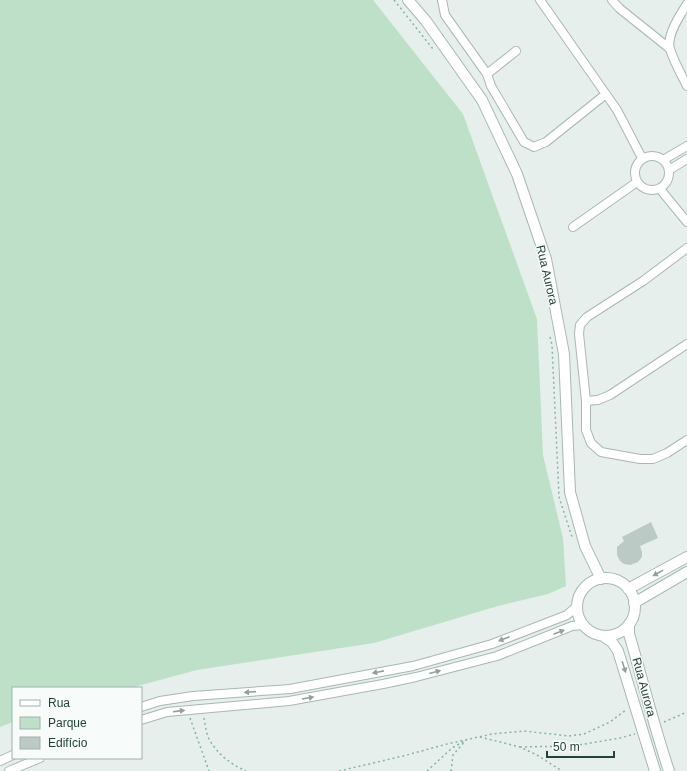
<svg xmlns="http://www.w3.org/2000/svg" width="687" height="771" viewBox="0 0 687 771" font-family="Arial,sans-serif">
  <style>
    .green { fill: #bfe0c8 }
    .building { fill: #bbcac4 }
    .lines { fill: none; stroke-linecap: round; stroke-linejoin: round }
    .minor-casing { stroke: #a8b8b2; stroke-width: 10 }
    .tertiary-casing { stroke: #a8b8b2; stroke-width: 12 }
    .path { stroke: #86b3a5; stroke-width: 1.5; stroke-dasharray: 2 3; stroke-linecap: butt }
    .minor { stroke: #fff; stroke-width: 8 }
    .tertiary { stroke: #fff; stroke-width: 10 }
    .oneway { fill: #92a09c }
    .labels { text-anchor: middle; dominant-baseline: central; stroke-width: 3; stroke-linejoin: round; paint-order: stroke }
    .street-label { font-size: 12px; fill: #24423a; stroke: #f7fbf9 }
  </style>
  <rect width="100%" height="100%" fill="#e6efeb"/>
  <path class="green" d="M0,0H373L463,114L537,319L543,455L563,538L566,586L548,594L498,606L374,643L197,670L130,688H13V722L0,727Z"/>
  <path class="building" d="M651,522L658,538L640,546L642,552V557L638,562L630,565L624,564L620,561L617,555V547L624,541L622,537Z"/>
  <g class="lines">
    <defs>
      <path id="minor" d="M442,0L445,15L487,74L491,86L524,142L534,147L546,142L606,94
        M540,0L617,110L642,158
        M612,0L619,8L669,48
        M687,4C680,15 666,36 670,49C674,62 681,74 687,86
        M487,74L516,51
        M635 173a17 17 0 1 1 34 0a17 17 0 1 1-34 0Z
        M663,160L687,146
        M669,170L687,159
        M660,189L687,222
        M573,227L637,182
        M687,248L643,281L587,317L580,325L579,334L586,401V430L591,443L601,452L640,459H653L667,453L687,440
        M586,401L598,400L610,395L687,344
        M141,707L160,701L193,696L290,689L413,666L492,644L567,615L577,606
        M141,720L167,712L289,701L383,684L416,677L497,656L572,626L583,625
        M0,761L13,755
        M9,771L40,758"/>
      <path id="tertiary" d="M408,0L426,21L482,100L517,174L546,259L564,354L570,492L585,546L601,579
        M577 607a29 29 0 1 1 58 0a29 29 0 1 1-58 0Z
        M628,589L687,557
        M634,603L687,572
        M629,624V634L632,644C644,686 655,729 669,771
        M603,636L612,642L618,651L655,771"/>
    </defs>
    <use href="#minor" class="minor-casing"/>
    <use href="#tertiary" class="tertiary-casing"/>
    <path class="path" d="M394,0L433,49
      M550,337L552,345L559,497L572,537
      M190,718L209,771
      M204,718C205,724 206,731 208,737C216,753 230,764 246,771
      M664,722L687,712
      M480,737L520,747L537,755L562,771
      M520,747L573,746L620,738L635,734
      M339,771L403,756L447,744L492,734L524,731L569,736L584,734L610,722L626,710
      M427,771L452,748L466,740
      M451,771L453,755L468,738"/>
    <use href="#minor" class="minor"/>
    <use href="#tertiary" class="tertiary"/>
  </g>
  <defs><path id="oneway-solid" d="M-6-.8H1V-3.2L6.5 0L1 3.2V.8H-6Z"/></defs>
  <g class="oneway">
    <use href="#oneway-solid" transform="translate(658 573) rotate(151)"/>
    <use href="#oneway-solid" transform="translate(559 632) rotate(-21)"/>
    <use href="#oneway-solid" transform="translate(504 639) rotate(159)"/>
    <use href="#oneway-solid" transform="translate(624 667) rotate(72)"/>
    <use href="#oneway-solid" transform="translate(378 672) rotate(169)"/>
    <use href="#oneway-solid" transform="translate(435 672) rotate(-15)"/>
    <use href="#oneway-solid" transform="translate(250 692) rotate(176)"/>
    <use href="#oneway-solid" transform="translate(308 698) rotate(-10)"/>
    <use href="#oneway-solid" transform="translate(179 711) rotate(-7)"/>
  </g>
  <g class="labels">
    <g class="street-label">
      <text transform="translate(547 275) rotate(77)">Rua Aurora</text>
      <text transform="translate(644 687) rotate(75)">Rua Aurora</text>
    </g>
  </g>
  <rect x="12" y="687" width="130" height="72" fill="#f7fbf9" stroke="#a3b1ad"/>
  <rect x="20" y="700" width="20" height="6" fill="#ffffff" stroke="#a3b1ad"/>
  <text x="48" y="707" font-size="12" fill="#24423a">Rua</text>
  <rect x="20" y="717" width="20" height="12" fill="#bfe0c8" stroke="#a3b1ad"/>
  <text x="48" y="727" font-size="12" fill="#24423a">Parque</text>
  <rect x="20" y="737" width="20" height="12" fill="#bbcac4" stroke="#a3b1ad"/>
  <text x="48" y="747" font-size="12" fill="#24423a">Edifício</text>
  <path d="M547 751v6h67v-6" fill="none" stroke="#24423a" stroke-width="2"/>
  <text x="553" y="751" font-size="12" fill="#24423a" stroke="#f7fbf9" stroke-width="3" paint-order="stroke">50 m</text>
</svg>
